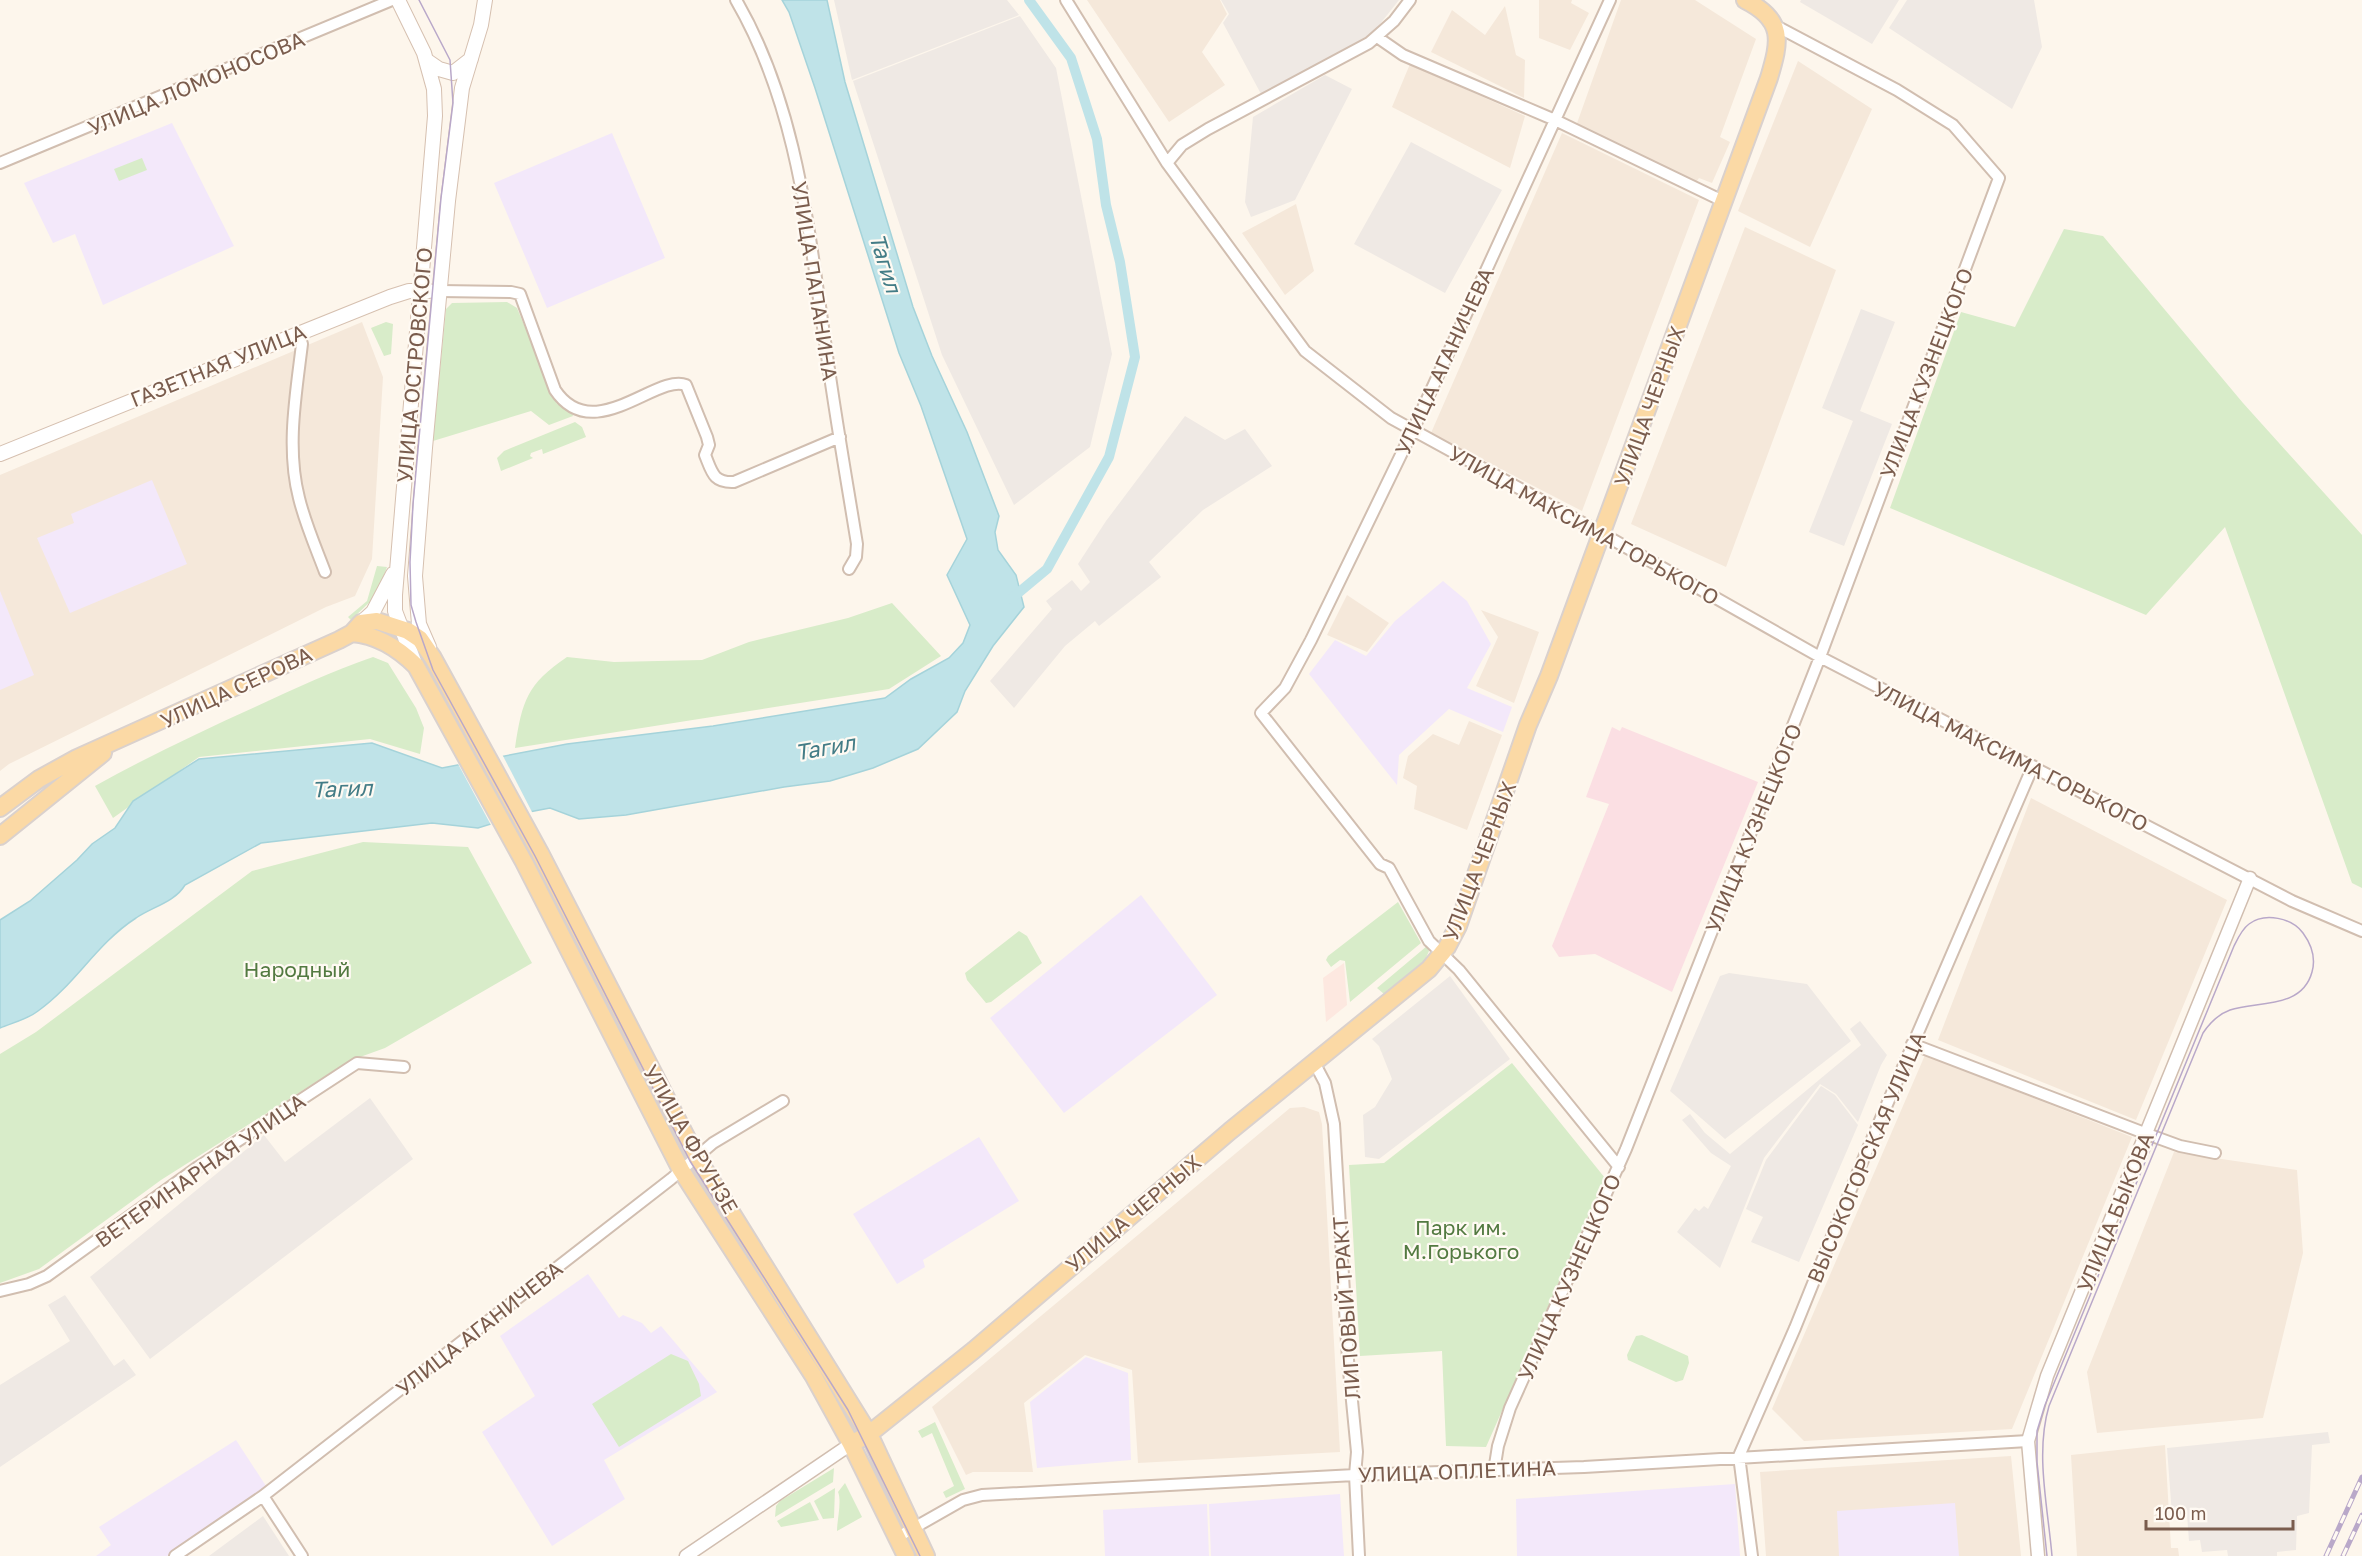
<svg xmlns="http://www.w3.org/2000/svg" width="2362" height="1556" viewBox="0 0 2362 1556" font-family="'Golos Text',sans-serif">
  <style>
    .residential { fill: #f5e8da }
    .commercial { fill: #fde8e0 }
    .industrial { fill: #efe9e4 }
    .education { fill: #f3e8fa }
    .medical { fill: #fbdfe3 }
    .green { fill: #d8ecc9 }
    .water { fill: #bfe3e8; stroke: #a5d3da; stroke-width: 1.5 }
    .pier { fill: #fdf6ec }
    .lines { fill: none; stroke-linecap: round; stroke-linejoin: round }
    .canal { stroke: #bfe3e8; stroke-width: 10 }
    .minor-casing { stroke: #d1beb0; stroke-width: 14 }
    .tertiary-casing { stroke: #d1beb0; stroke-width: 15 }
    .secondary-casing { stroke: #d6c0b0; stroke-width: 16 }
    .primary-casing { stroke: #dad1cd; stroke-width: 20 }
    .minor { stroke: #fff; stroke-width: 10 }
    .tertiary { stroke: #fff; stroke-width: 12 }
    .secondary { stroke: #fff; stroke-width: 14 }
    .primary { stroke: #fbd9a5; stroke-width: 16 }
    .tram { stroke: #b9a8c9; stroke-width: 1.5 }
    .rail-casing { stroke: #b9a8c9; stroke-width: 5 }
    .rail { stroke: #fffaf3; stroke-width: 3; stroke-dasharray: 9; stroke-linecap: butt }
    .labels { text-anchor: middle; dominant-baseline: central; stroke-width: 4.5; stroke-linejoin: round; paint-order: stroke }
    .street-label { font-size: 21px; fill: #7a5c4d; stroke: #fffaf3 }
    .park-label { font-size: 21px; fill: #537a41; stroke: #fffaf3 }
    .water-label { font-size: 22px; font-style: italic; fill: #437c86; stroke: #fffaf3 }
  </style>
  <rect width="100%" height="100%" fill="#fdf6ec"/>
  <path class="residential" d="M1087,0H1220L1227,14L1202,52L1225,85L1169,122Z
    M1539,0H1572L1571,3L1589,13L1570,50L1539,38Z
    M1621,0H1695L1756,39L1720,137L1730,142L1712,183L1699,178L1694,185L1576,126Z
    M1505,6L1516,55L1525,60L1524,98L1431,52L1452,10L1485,35Z
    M1798,61L1872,109L1810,247L1738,211Z
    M1410,64L1525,116L1510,168L1392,107Z
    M1562,133L1699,200L1582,511L1431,433Z
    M1296,204L1314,271L1285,295L1242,233Z
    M1745,227L1836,270L1726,567L1631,524Z
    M362,322L383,377L372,559L355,596L326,607L9,764L0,771V475Z
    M1347,595L1389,623L1367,652L1327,635Z
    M1481,610L1539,632L1514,703L1476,686L1498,637Z
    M1469,721L1502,735L1467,830L1414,809L1417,786L1403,778L1408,756L1433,734L1459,745Z
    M2031,798L2227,900L2136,1120L1938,1040Z
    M1925,1055L2132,1137L2012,1429L1804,1441L1772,1409Z
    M1304,1107L1319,1112L1322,1124L1340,1452L1138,1463L1132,1370L1085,1355L1024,1403L1033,1472H973L966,1475L932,1407L1290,1108Z
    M2174,1152L2297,1170L2303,1253L2263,1418L2097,1433L2087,1372Z
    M2165,1445L2171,1548H2178L2179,1556H2077L2071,1455Z
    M2011,1456L2021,1556H1766L1760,1472Z"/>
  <path class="commercial" d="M1344,963L1347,1005L1326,1022L1323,978Z"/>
  <path class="industrial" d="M834,0H1007L1019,15L852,80Z
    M1221,0H1399L1372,34L1261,94L1223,23L1229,14Z
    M1801,0H1899L1872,44L1800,2Z
    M1907,0H2034L2042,47L2012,109L1889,28Z
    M1020,16L1056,68L1112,354L1090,447L1014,505L942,355L853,81Z
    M1325,75L1352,89L1295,200L1251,217L1245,202L1253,117Z
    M1411,142L1502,190L1445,293L1354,244Z
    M1861,309L1895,322L1860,411L1892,424L1844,546L1809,532L1853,421L1822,408Z
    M1185,416L1225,440L1245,429L1272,466L1203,510L1149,562L1161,577L1099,626L1095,621L1065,646L1014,708L990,681L1052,609L1046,601L1072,580L1081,591L1090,582L1078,564L1106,521Z
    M1729,973L1807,984L1851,1041L1725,1139L1670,1091L1720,976Z
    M1450,976L1510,1059L1379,1159L1365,1157L1363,1115L1375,1107L1392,1079L1379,1046L1372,1039Z
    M1860,1021L1887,1055L1881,1065L1858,1122L1836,1094L1820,1084L1764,1158L1720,1268L1677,1232L1695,1208L1699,1211L1704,1206L1708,1209L1731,1166L1711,1153L1682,1120L1690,1114L1705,1133L1730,1154L1861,1045L1850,1029Z
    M1821,1086L1835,1095L1858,1125L1799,1262L1751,1242L1763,1217L1746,1209L1766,1160Z
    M370,1098L413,1159L150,1359L90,1277L264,1135L285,1162Z
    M65,1295L114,1366L124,1359L136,1375L0,1467V1385L70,1341L48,1305Z
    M2328,1432L2330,1443L2312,1445L2309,1513L2297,1516L2296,1550L2277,1552V1556H2228L2227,1550L2202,1552L2200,1540L2189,1541L2187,1514L2172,1515L2167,1448Z
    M263,1516L289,1556H209Z"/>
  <path class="education" d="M172,123L234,246L103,305L75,234L53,243L24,183Z
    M612,133L665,258L547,308L494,183Z
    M152,480L187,564L70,613L37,538L74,523L71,514Z
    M1443,581L1467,601L1491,644L1467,688L1512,707L1503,732L1449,709L1399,755L1397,785L1309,674L1335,640L1366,656L1395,621Z
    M0,591L34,675L0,690Z
    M1141,895L1217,995L1064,1113L990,1018Z
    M979,1137L1019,1201L923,1260L925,1267L897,1284L853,1214Z
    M588,1274L619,1318L623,1315L642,1323L651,1333L661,1326L717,1392L604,1460L625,1499L552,1546L482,1432L535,1396L500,1336Z
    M1086,1357L1128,1373L1131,1460L1037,1468L1030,1402Z
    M236,1440L266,1486L167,1556H96L111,1545L99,1527Z
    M1735,1484L1740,1556H1517L1516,1499Z
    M1340,1494L1344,1556H1211L1209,1504Z
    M1955,1503L1959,1556H1839L1837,1511Z
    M1207,1504L1209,1556H1105L1103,1510Z"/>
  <path class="medical" d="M1612,727L1620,731L1622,727L1758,782L1672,992L1595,954L1559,957L1552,946L1609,804L1586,797Z"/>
  <path class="green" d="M142,158L147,170L119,181L114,169Z
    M2064,229L2103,236L2243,403L2362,535V888L2352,883L2225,527L2146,615L1890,508L1961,312L2015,327Z
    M507,302L517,308L557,404L571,410L573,416L549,425L531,411L433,441L446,309L452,303Z
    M386,322L393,324L391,354L384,356L371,328Z
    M575,422L582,427L586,437L543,454L542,449L531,453L530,456L533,458L501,471L497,458L504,451Z
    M377,566L387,567L376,596L351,620L348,617L367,601Z
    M892,603L941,656L889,689L515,748C522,701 527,684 567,657L614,662L702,660L749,642L848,618Z
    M373,657L388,663L416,708L424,728L420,754L370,739L199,757L113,818L95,786C147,757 200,732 255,707C294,689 332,671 373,657Z
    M363,842L468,847L532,963L385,1048L349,1061L161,1180L39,1269L0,1283V1054L36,1032L252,871Z
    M1398,902L1421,943L1350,1002L1345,961L1340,960L1331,967L1326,960L1328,956Z
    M1019,931L1027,936L1042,963L991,1002L986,1003L967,980L965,973Z
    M1427,946L1429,951L1425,960L1384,994L1377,988Z
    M1512,1063L1605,1178L1486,1447L1446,1446L1442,1351L1360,1356L1349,1165L1384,1163Z
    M1642,1335L1688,1356L1689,1363L1683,1380L1676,1382L1628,1360L1627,1355L1636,1336Z
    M671,1354L688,1361L699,1384L701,1396L619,1447L592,1404Z
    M935,1422L965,1489L946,1498L943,1492L954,1486L932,1433L922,1438L918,1431Z
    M834,1468L833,1482L775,1517L776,1506L780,1501Z
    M845,1483L862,1517L837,1531C837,1520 842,1501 838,1492Z
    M835,1488L834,1518L823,1519L814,1501Z
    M810,1502L819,1520L781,1527L777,1521Z"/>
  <path class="water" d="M782,0H827L845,82L913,307L932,356L967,432L999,516L995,532L998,550L1016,575L1024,607L993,646L965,691L957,712L918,749L873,768L830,781L784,787L626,815L579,819L550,808L529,812L478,828L432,823L261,843L185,885C175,902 152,907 136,918C96,944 76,984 38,1011C28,1019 12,1023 0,1028V920L30,901L77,860L92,844L115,828L133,801L199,759L372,743L442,768L567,744L713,726L885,698L911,679L949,658L963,643L970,625L947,575L967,539L921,406L899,353L815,88L789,12Z"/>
  <path class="pier" d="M502,754L533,814L492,827L457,762Z"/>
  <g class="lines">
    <path class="canal" d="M1011,599L1047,569L1109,457L1135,357L1120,262L1106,205L1097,139L1071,58L1029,0"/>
    <defs>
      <path id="minor" d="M736,0C796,103 808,225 825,341C834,409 846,476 857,544L856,557L849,569
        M1066,0L1167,163L1305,351L1391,418L1601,533L1820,657L2292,901L2362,931
        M1610,0L1413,430L1311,640L1285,688L1261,713L1380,864L1389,868L1429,941L1459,970L1619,1167
        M1377,37L1403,55L1555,120L1725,202
        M0,163L392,0
        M1167,163L1182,145L1208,129L1369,43L1394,21L1410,0
        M440,291L511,292L520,294L555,390C593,447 657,373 686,385L707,437L709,445L705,455C712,472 713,483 734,482L840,437
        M298,333L302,344C296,394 286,448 299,498C305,523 316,548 325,572
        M1912,1044L2147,1134L2180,1146L2215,1153
        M1315,1064L1325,1083L1334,1124L1348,1360L1357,1452L1355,1475L1359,1556
        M0,1291L29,1284L47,1276L198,1167L357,1063L404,1067
        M1494,1471L1498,1446L1510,1408L1626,1149L1820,657L1999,178L1953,125L1897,90L1776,26
        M263,1496L302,1556
        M896,1538L963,1500L982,1495L1355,1475L1584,1467L2028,1441
        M175,1556L263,1496L671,1179L713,1143L783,1101
        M1752,1556L1739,1456L1795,1328L1860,1167L2033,766"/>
      <path id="tertiary" d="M686,1556L851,1444
        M2038,1556L2028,1441L2047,1376L2250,878"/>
      <path id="secondary" d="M398,0L424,53L434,89L435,116L395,595V611L415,664
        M426,60L439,69L453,73L471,59
        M0,454L390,297L409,291H429
        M361,623L373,612L393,574
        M429,647L419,624L415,576L425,448L448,201L462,88L481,25L485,0"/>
      <path id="primary" d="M352,633C377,635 398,648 416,666L524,862L681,1170L813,1375L851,1444L906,1556
        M0,808L39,779L77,758L339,640L352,633L361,623L377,621L408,631L420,639L433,658L540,853L696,1156L869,1434L926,1556
        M0,836L103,753
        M851,1444L869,1434L974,1350L1230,1131L1429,969L1447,947L1458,926L1528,725L1549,676L1769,78C1780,41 1785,20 1745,0"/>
    </defs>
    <use href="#minor" class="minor-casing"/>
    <use href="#tertiary" class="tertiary-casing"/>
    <use href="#secondary" class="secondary-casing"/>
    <use href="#primary" class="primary-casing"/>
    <use href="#minor" class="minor"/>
    <use href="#tertiary" class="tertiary"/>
    <use href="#secondary" class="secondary"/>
    <use href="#primary" class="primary"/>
    <path class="tram" d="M419,0L450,60L453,103L441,198L413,504L410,562L411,605L416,622L433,670L535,856L690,1161L848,1410L920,1556
      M2047,1556L2037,1462V1431L2045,1405L2234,946C2238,938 2242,929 2249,924C2265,912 2292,918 2303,933C2311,944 2316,958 2312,972C2302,1009 2258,1001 2230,1010C2219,1014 2209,1024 2203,1033L2049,1406C2035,1453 2048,1508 2052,1556"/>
    <defs>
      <path id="rail" d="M2326,1556L2362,1477
        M2343,1556L2362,1515"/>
    </defs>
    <use href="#rail" class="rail-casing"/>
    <use href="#rail" class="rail"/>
  </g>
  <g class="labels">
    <g class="street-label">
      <text transform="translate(196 83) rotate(-23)">УЛИЦА ЛОМОНОСОВА</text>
      <text transform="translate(815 281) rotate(81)">УЛИЦА ПАПАНИНА</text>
      <text transform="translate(1444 361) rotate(-65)">УЛИЦА АГАНИЧЕВА</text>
      <text transform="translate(218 365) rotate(-22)">ГАЗЕТНАЯ УЛИЦА</text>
      <text transform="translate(414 365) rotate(-85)">УЛИЦА ОСТРОВСКОГО</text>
      <text transform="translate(1926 373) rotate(-69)">УЛИЦА КУЗНЕЦКОГО</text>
      <text transform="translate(1649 406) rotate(-70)">УЛИЦА ЧЕРНЫХ</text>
      <text transform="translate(1584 525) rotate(29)">УЛИЦА МАКСИМА ГОРЬКОГО</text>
      <text transform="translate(236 687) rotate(-25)">УЛИЦА СЕРОВА</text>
      <text transform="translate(2011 756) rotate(27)">УЛИЦА МАКСИМА ГОРЬКОГО</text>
      <text transform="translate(1753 828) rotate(-68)">УЛИЦА КУЗНЕЦКОГО</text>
      <text transform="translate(1479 861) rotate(-69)">УЛИЦА ЧЕРНЫХ</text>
      <text transform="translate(691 1139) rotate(60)">УЛИЦА ФРУНЗЕ</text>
      <text transform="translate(1866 1157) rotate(-67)">ВЫСОКОГОРСКАЯ УЛИЦА</text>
      <text transform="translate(200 1170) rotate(-35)">ВЕТЕРИНАРНАЯ УЛИЦА</text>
      <text transform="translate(2115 1212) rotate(-68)">УЛИЦА БЫКОВА</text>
      <text transform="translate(1133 1213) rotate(-40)">УЛИЦА ЧЕРНЫХ</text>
      <text transform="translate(1569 1277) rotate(-66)">УЛИЦА КУЗНЕЦКОГО</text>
      <text transform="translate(1346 1308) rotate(-94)">ЛИПОВЫЙ ТРАКТ</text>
      <text transform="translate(479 1328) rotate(-38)">УЛИЦА АГАНИЧЕВА</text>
      <text transform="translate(1457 1471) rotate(-2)">УЛИЦА ОПЛЕТИНА</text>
    </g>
    <g class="park-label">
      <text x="297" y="969">Народный</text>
      <text x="1461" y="1227">Парк им.<tspan x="1461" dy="24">М.Горького</tspan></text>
    </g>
    <g class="water-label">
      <text transform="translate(886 263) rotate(73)">Тагил</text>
      <text transform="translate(825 747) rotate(-10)">Тагил</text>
      <text transform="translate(342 788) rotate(-2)">Тагил</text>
    </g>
  </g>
  <path d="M2146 1520v9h147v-9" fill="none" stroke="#7a5c4d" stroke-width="3"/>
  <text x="2155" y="1520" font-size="18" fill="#7a5c4d" stroke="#fffaf3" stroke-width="4.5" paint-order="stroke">100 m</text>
</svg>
